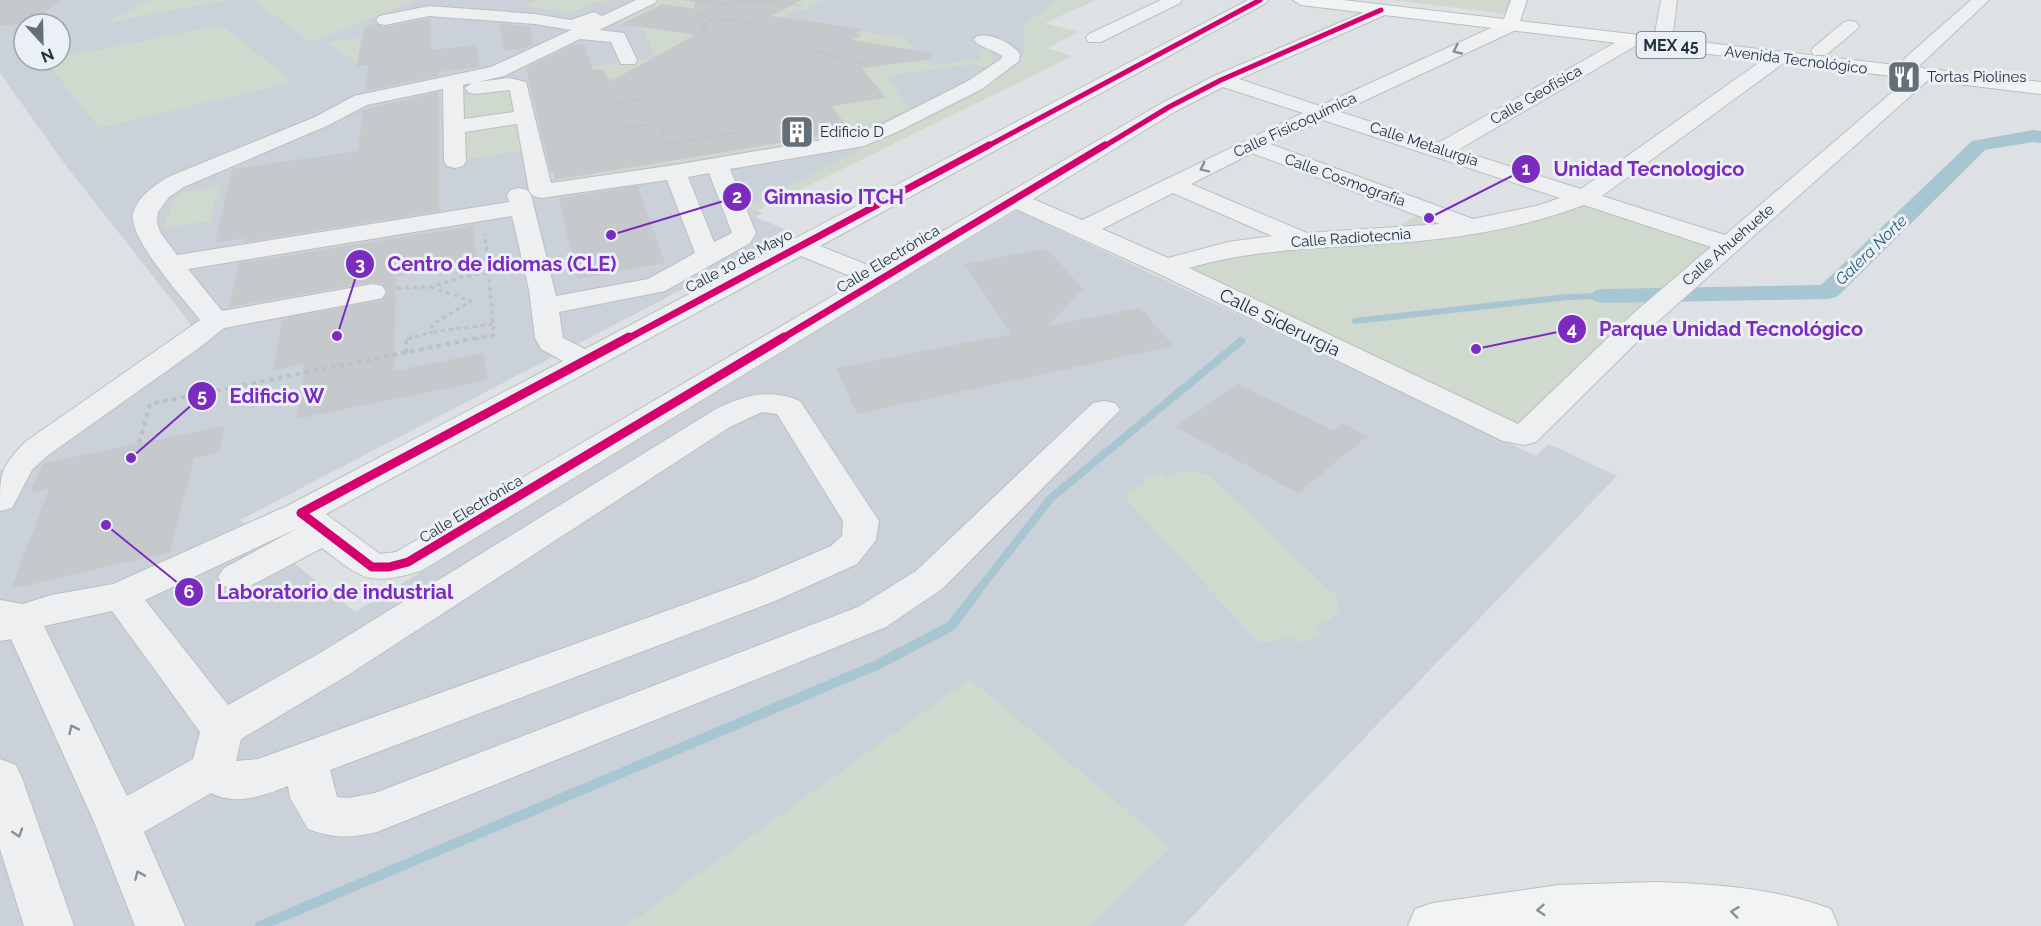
<svg xmlns="http://www.w3.org/2000/svg" width="2041" height="926" viewBox="0 0 2041 926" font-family="Raleway,sans-serif">
  <style>
    .built { fill: #cad1d8; fill-rule: evenodd }
    .green { fill: #d0d9cd }
    .lines { fill: none; stroke-linecap: round; stroke-linejoin: round }
    .stream-far2 { stroke: #a8c5d2; stroke-width: 6 }
    .stream-far1 { stroke: #a8c5d2; stroke-width: 8 }
    .stream { stroke: #a8c5d2; stroke-width: 10 }
    .canal { fill: #a8c5d2; fill-rule: evenodd }
    .building { fill: #c5c9cc }
    .minor-casing { stroke: #bbbfc2; stroke-width: 2 }
    .major-casing { stroke: #babec2; stroke-width: 2 }
    .path-far2 { stroke: #bcc1c4; stroke-width: 2; stroke-dasharray: 2 2; stroke-linecap: butt }
    .path-far1 { stroke: #bcc1c4; stroke-width: 3; stroke-dasharray: 4 4; stroke-linecap: butt }
    .path { stroke: #bcc1c4; stroke-width: 4; stroke-dasharray: 4.5 4.5; stroke-linecap: butt }
    .minor { fill: #edeff0; fill-rule: evenodd }
    .major { fill: #f2f4f4; fill-rule: evenodd }
    .cycleway-far2-casing { stroke: #eaf0f5; stroke-width: 8 }
    .cycleway-far1-casing { stroke: #eaf0f5; stroke-width: 10 }
    .cycleway-casing { stroke: #eaf0f5; stroke-width: 13 }
    .cycleway-far2 { stroke: #d6006c; stroke-width: 5 }
    .cycleway-far1 { stroke: #d6006c; stroke-width: 7 }
    .cycleway { stroke: #d6006c; stroke-width: 9 }
    .oneway { stroke: #889097 }
    .oneway2 { stroke: #8a9399 }
    .labels { text-anchor: middle; dominant-baseline: central; stroke-width: 6; stroke-linejoin: round; paint-order: stroke }
    .far-street-label { font-size: 15px; fill: #23323e; stroke: #eaf0f5 }
    .far-poi-label { font-size: 15px; fill: #23323e; stroke: #eaf0f5; text-anchor: start }
    .shield { fill: #eaf0f5; stroke: #5f6b75; stroke-width: 1.5 }
    .shield-label { font-size: 16px; font-weight: bold; fill: #23323e }
    .far-water-label { font-size: 16px; font-style: italic; fill: #2a5b75; stroke: #eaf0f5 }
    .street-label { font-size: 18px; fill: #23323e; stroke: #eaf0f5 }
    .leader { fill: none; stroke: #7b2cbf; stroke-width: 2 }
    .callout-dot { fill: #7b2cbf; stroke: #eaf0f5; stroke-width: 2 }
    .mark-label { font-size: 18px; text-anchor: middle; font-weight: bold; fill: #fff }
    .callout-label { font-size: 20px; text-anchor: middle; font-weight: bold; fill: #7b2cbf; stroke: #eaf0f5; stroke-width: 6; stroke-linejoin: round; paint-order: stroke }
  </style>
  <rect width="100%" height="100%" fill="#dde1e4"/>
  <path class="built" d="M0,0H151L108,22L225,0H254L311,42L415,0H1095L1044,23L1078,32L1046,48L1072,56L757,210L762,213L755,217L792,232L240,520L355,612L1017,210L1536,456L1549,444L1617,476L1183,926H0V471L193,327L67,167L0,73ZM24,24H60V60H24Z"/>
  <path class="green" d="M151,0H225L105,23Z
    M254,0H415L311,42Z
    M537,0H613L606,3L595,2L571,13L524,6Z
    M652,0H678L713,5L701,31L679,44L753,21L767,6L788,8L802,0H823L805,10H796L783,17L754,59L607,78L603,69L529,79V76L656,58L642,27L697,9L663,4L626,22L607,23Z
    M1058,0H1095L1044,23L1078,32L1046,48L1072,56L757,211L746,207L792,185L1011,70C1028,57 1025,43 1024,24Z
    M1391,0H1519L1515,15Z
    M221,25L293,82L99,128L45,61L60,60V58Z
    M860,31L906,38L925,60L931,63L943,64L979,59L983,53L975,47L988,50L992,54L991,66L983,67L974,64L885,76L910,109L839,137L566,180H556L549,174L629,162L609,85L885,98L859,65L852,40L861,35L855,34Z
    M345,38V40L361,38L357,63L326,42Z
    M506,88L512,91L516,111L465,120L462,118L461,96Z
    M517,123L523,150L462,160L461,128Z
    M220,187L209,221L163,228L177,193Z
    M1586,198L1720,244L1521,434L1162,264L1395,228L1425,210L1464,224Z
    M1186,471L1208,475L1336,596C1344,616 1330,620 1315,627L1322,634L1298,643L1291,636L1265,643L1256,640L1128,501L1126,496L1128,491L1147,483L1142,478L1162,472L1166,476Z
    M970,679L1171,848L1089,926H626Z"/>
  <g class="lines">
    <path class="stream-far2" d="M1355,321L1567,297L1603,296"/>
    <path class="stream-far1" d="M977,592L1051,498L1241,341"/>
    <path class="stream" d="M260,926L879,664L951,626L978,591"/>
    <path class="canal" d="M2033,130L2041,131V143L2033,142L1985,150L1837,297L1828,299L1603,303L1594,301L1591,296L1594,291L1603,289L1821,285L1972,141Z"/>
  </g>
  <path class="building" d="M0,0H60L32,22L0,26Z
    M695,0H801L771,16L863,29L855,34L862,35L852,40L932,53L931,59L862,68L886,98L831,106L851,131L555,180L553,173H551L526,68L571,46L584,44L593,70L603,69L609,82L695,35L622,24L663,4L694,9Z
    M430,18L431,50L477,45L479,67L438,72V76L365,91L368,65L356,66L365,26L377,24L385,27Z
    M500,24L530,26L534,44L526,48L504,51Z
    M438,92L439,211L244,242L245,238L215,243L232,169L358,151L363,110Z
    M638,186L665,263L577,279L559,198Z
    M473,226L477,263L396,277L394,371L484,353L487,380L297,419L304,364L273,370L282,319L382,300L388,291L382,284L373,282L229,307L239,263Z
    M1043,249L1050,252L1083,289L1048,326L1140,308L1174,346L857,414L836,368L1011,334L965,264Z
    M1238,384L1334,431L1343,424L1368,436L1298,493L1175,427Z
    M224,426L219,453L194,458L170,552L11,589L49,489L30,493L43,463Z"/>
  <g class="lines">
    <defs>
      <path id="minor" d="M636,0H657L655,3L599,30L624,33L637,60L635,64H621L611,42L580,39L504,76L477,82L509,78L526,82L551,183L675,165L851,135L883,124L968,81L1001,59L1002,56C994,50 979,47 974,40L977,36C991,33 1011,42 1020,54L1019,61L982,89L897,132L864,146L730,169L756,233L750,243L665,291L559,312L563,338L585,349L1248,0H1268L1266,3L820,246L878,269L1162,103L1214,76L1381,5L1387,6L1389,10L1387,14L1239,79L1320,106L1504,22H1516L1519,26L1516,30L1340,112L1438,143L1625,37H1637L1640,41L1637,45L1458,150L1581,189L1771,54H1785L1787,58L1785,62L1602,196L1725,235L1917,71H1931L1934,75L1655,324L1536,442L1525,445L1503,441L1157,273L1016,209L421,571C368,586 364,580 322,548L250,586L237,590L224,586L218,577L224,568L298,528L145,600L228,705L320,653L716,409C744,395 770,388 800,401L879,521L876,540L857,564L775,601L330,770L337,797L348,798L375,793L858,607L916,571L1093,403L1104,401L1115,403L1120,410L942,589L886,627L377,832C350,838 335,839 308,829L290,798L288,786C263,796 236,806 211,793L144,832L185,926H135L95,824L11,639L0,641V600L23,604L51,595L113,584L289,505L563,361L541,349L535,338L529,290L512,216L188,269L222,311L373,284L382,286L386,292L382,298L373,300L224,328L199,348L47,456L32,470L12,508L0,511C0,472 0,469 25,442L200,320C184,299 128,238 133,214C137,197 154,186 168,177L315,117L354,96L491,67L571,30L535,24L429,16L385,25L379,24L376,20L379,16L429,6L535,14L571,20L594,12L602,16ZM472,83L465,88L468,92L475,94L510,90L514,112L464,119L463,85ZM1223,87L1303,113L1082,220L1033,199L1176,111ZM443,89L444,161L447,166L455,168L463,166L466,161L465,132L517,124L529,191L533,196L541,198L667,180L695,253L648,279L556,296L531,195L527,190L519,188L511,190L507,195L509,202L177,255L160,232L157,222L158,212L169,197L184,187L329,125L367,105ZM1323,120L1560,198L1536,206L1473,219L1270,144ZM1252,153L1440,224L1307,233L1191,184ZM709,173L732,233L714,242L688,177ZM1173,193L1272,236L1228,242L1168,258L1102,229ZM1584,205L1711,247L1635,312L1518,424L1189,268C1264,246 1342,248 1419,241C1476,236 1530,225 1584,205ZM801,256L860,280L396,552L380,554L326,514ZM762,412L777,414L843,521L842,536L831,546L749,581L258,759L236,761L241,739L348,675L730,427ZM112,611L200,732L193,759L127,796L44,626Z
        M1161,0H1182L1180,3L1101,42H1089L1086,38L1089,34Z
        M1661,0H1677L1673,33L1670,37H1658L1655,33Z
        M1971,0H1989L1919,66H1905L1903,62L1905,58Z
        M1850,21L1856,22L1859,26L1856,30L1826,55H1814L1811,51L1814,47L1844,22Z
        M0,759L16,765L22,778L74,926H24L0,849Z"/>
      <path id="major" d="M1293,0H1343L1504,19L1511,0H1527L1520,21L2041,82V94L1301,5Z
        M1655,882C1713,884 1776,888 1831,909L1838,926H1408L1415,909L1433,903L1559,885Z"/>
    </defs>
    <use href="#minor" class="minor-casing"/>
    <use href="#major" class="major-casing"/>
    <path class="path-far2" d="M691,0L722,3
      M749,23L700,16L722,3L765,1L803,6
      M707,32L701,26L715,19
      M733,48L759,33
      M818,52L866,65
      M614,104L640,100
      M620,128L651,124
      M661,131L668,144
      M667,144L735,133L739,140"/>
    <path class="path-far1" d="M431,287L471,301L432,325V332L494,324
      M397,288L431,287L462,277L490,273
      M407,339L432,332
      M475,339L494,335L485,234"/>
    <path class="path" d="M406,353V339L412,337
      M139,443L150,404L482,337"/>
    <use href="#minor" class="minor"/>
    <use href="#major" class="major"/>
    <defs>
      <path id="cycleway-far2" d="M986,147L1260,0
        M1103,147L1169,107L1221,80L1381,10"/>
      <path id="cycleway-far1" d="M627,339L989,145
        M781,339L1105,145"/>
      <path id="cycleway" d="M629,337L301,513L372,567H389L408,562L784,337"/>
    </defs>
    <use href="#cycleway-far2" class="cycleway-far2-casing"/>
    <use href="#cycleway-far1" class="cycleway-far1-casing"/>
    <use href="#cycleway" class="cycleway-casing"/>
    <use href="#cycleway-far2" class="cycleway-far2"/>
    <use href="#cycleway-far1" class="cycleway-far1"/>
    <use href="#cycleway" class="cycleway"/>
  </g>
  <defs><path id="oneway-chevron" d="M-2-3.5L2.5 0L-2 3.5" fill="none" stroke-width="1.6" stroke-linecap="round" stroke-linejoin="round" transform="scale(1.5)"/></defs>
  <g class="oneway">
    <use href="#oneway-chevron" transform="translate(1457 50) rotate(155)"/>
    <use href="#oneway-chevron" transform="translate(1204 168) rotate(154)"/>
    <use href="#oneway-chevron" transform="translate(73 729) rotate(-115)"/>
    <use href="#oneway-chevron" transform="translate(18 833) rotate(72)"/>
    <use href="#oneway-chevron" transform="translate(139 875) rotate(-113)"/>
  </g>
  <g class="oneway2">
    <use href="#oneway-chevron" transform="translate(1541 910) rotate(176)"/>
    <use href="#oneway-chevron" transform="translate(1735 912) rotate(-173)"/>
  </g>
  <defs>
    <symbol id="restaurant-square" viewBox="-11 -11 22 22"><rect x="-9" y="-9" width="18" height="18" rx="4" fill="#646f78" stroke="#eaf0f5"/><path d="M-5-6h1v4h1v-4h1v4h1v-4h1v5L-1.5 .5V6h-2V.5L-5-1ZM5-6V6H3V1.5H1.5Q1.5-4 5-6Z" fill="#fff"/></symbol>
    <symbol id="building-square" viewBox="-11 -11 22 22"><rect x="-9" y="-9" width="18" height="18" rx="4" fill="#646f78" stroke="#eaf0f5"/><path d="M-4-6H4V6H1V3H-1V6H-4ZM-2.5-4.3h1.7v1.8h-1.7ZM.8-4.3h1.7v1.8H.8ZM-2.5-1h1.7V.8h-1.7ZM.8-1h1.7V.8H.8Z" fill="#fff"/></symbol>
  </defs>
  <g fill-rule="evenodd">
    <use href="#restaurant-square" x="1885" y="58" width="38" height="38"/>
    <use href="#building-square" x="778" y="113" width="38" height="38"/>
  </g>
  <g class="labels">
    <g class="far-street-label">
      <text transform="translate(1796 60) rotate(7)">Avenida Tecnológico</text>
      <text transform="translate(1536 95) rotate(-30)">Calle Geofísica</text>
      <text transform="translate(1295 125) rotate(-25)">Calle Fisicoquímica</text>
      <text transform="translate(1424 144) rotate(18)">Calle Metalurgia</text>
      <text transform="translate(1345 180) rotate(20)">Calle Cosmografía</text>
      <text transform="translate(1351 238) rotate(-4)">Calle Radiotecnia</text>
      <text transform="translate(1728 245) rotate(-41)">Calle Ahuehuete</text>
      <text transform="translate(888 259) rotate(-31)">Calle Electrónica</text>
      <text transform="translate(739 261) rotate(-28)">Calle 10 de Mayo</text>
      <text transform="translate(471 509) rotate(-31)">Calle Electrónica</text>
    </g>
    <g class="far-poi-label">
      <text x="1927" y="77">Tortas Piolines</text>
      <text x="820" y="132">Edificio D</text>
    </g>
    <rect class="shield" x="1636.5" y="32" width="69" height="26" rx="4.5"/>
    <g class="shield-label">
      <text x="1671" y="45">MEX 45</text>
    </g>
    <g class="far-water-label">
      <text transform="translate(1871 250) rotate(-44)">Galera Norte</text>
    </g>
    <g class="street-label">
      <text transform="translate(1280 322) rotate(26)">Calle Siderurgia</text>
    </g>
  </g>
  <path class="leader" d="M1429 218L1526 169M611 235L737 197M337 336L360 264M1476 349L1572 329M131 458L202 396M106 525L189 592"/>
  <g class="callout-dot">
    <circle cx="1429" cy="218" r="6"/>
    <circle cx="611" cy="235" r="6"/>
    <circle cx="337" cy="336" r="6"/>
    <circle cx="1476" cy="349" r="6"/>
    <circle cx="131" cy="458" r="6"/>
    <circle cx="106" cy="525" r="6"/>
    <circle cx="1526" cy="169" r="15"/>
    <circle cx="737" cy="197" r="15"/>
    <circle cx="360" cy="264" r="15"/>
    <circle cx="1572" cy="329" r="15"/>
    <circle cx="202" cy="396" r="15"/>
    <circle cx="189" cy="592" r="15"/>
  </g>
  <g class="mark-label">
    <text x="1526" y="175">1</text>
    <text x="737" y="203">2</text>
    <text x="360" y="270">3</text>
    <text x="1572" y="335">4</text>
    <text x="202" y="402">5</text>
    <text x="189" y="598">6</text>
  </g>
  <g class="callout-label">
    <text x="1649" y="176">Unidad Tecnologico</text>
    <text x="834" y="204">Gimnasio ITCH</text>
    <text x="502" y="271">Centro de idiomas (CLE)</text>
    <text x="1731" y="336">Parque Unidad Tecnológico</text>
    <text x="277" y="403">Edificio W</text>
    <text x="335" y="599">Laboratorio de industrial</text>
  </g>
  <g transform="translate(42 42) rotate(158)"><circle r="28" fill="#eaf0f5" stroke="#9aa4ac" stroke-width="1.5"/>
  <path d="M0-4.5L10 22L0 15L-10 22Z" fill="#646f78"/>
  <text y="-9" font-size="16" font-weight="bold" text-anchor="middle" fill="#23323e">N</text>
  </g>
</svg>
